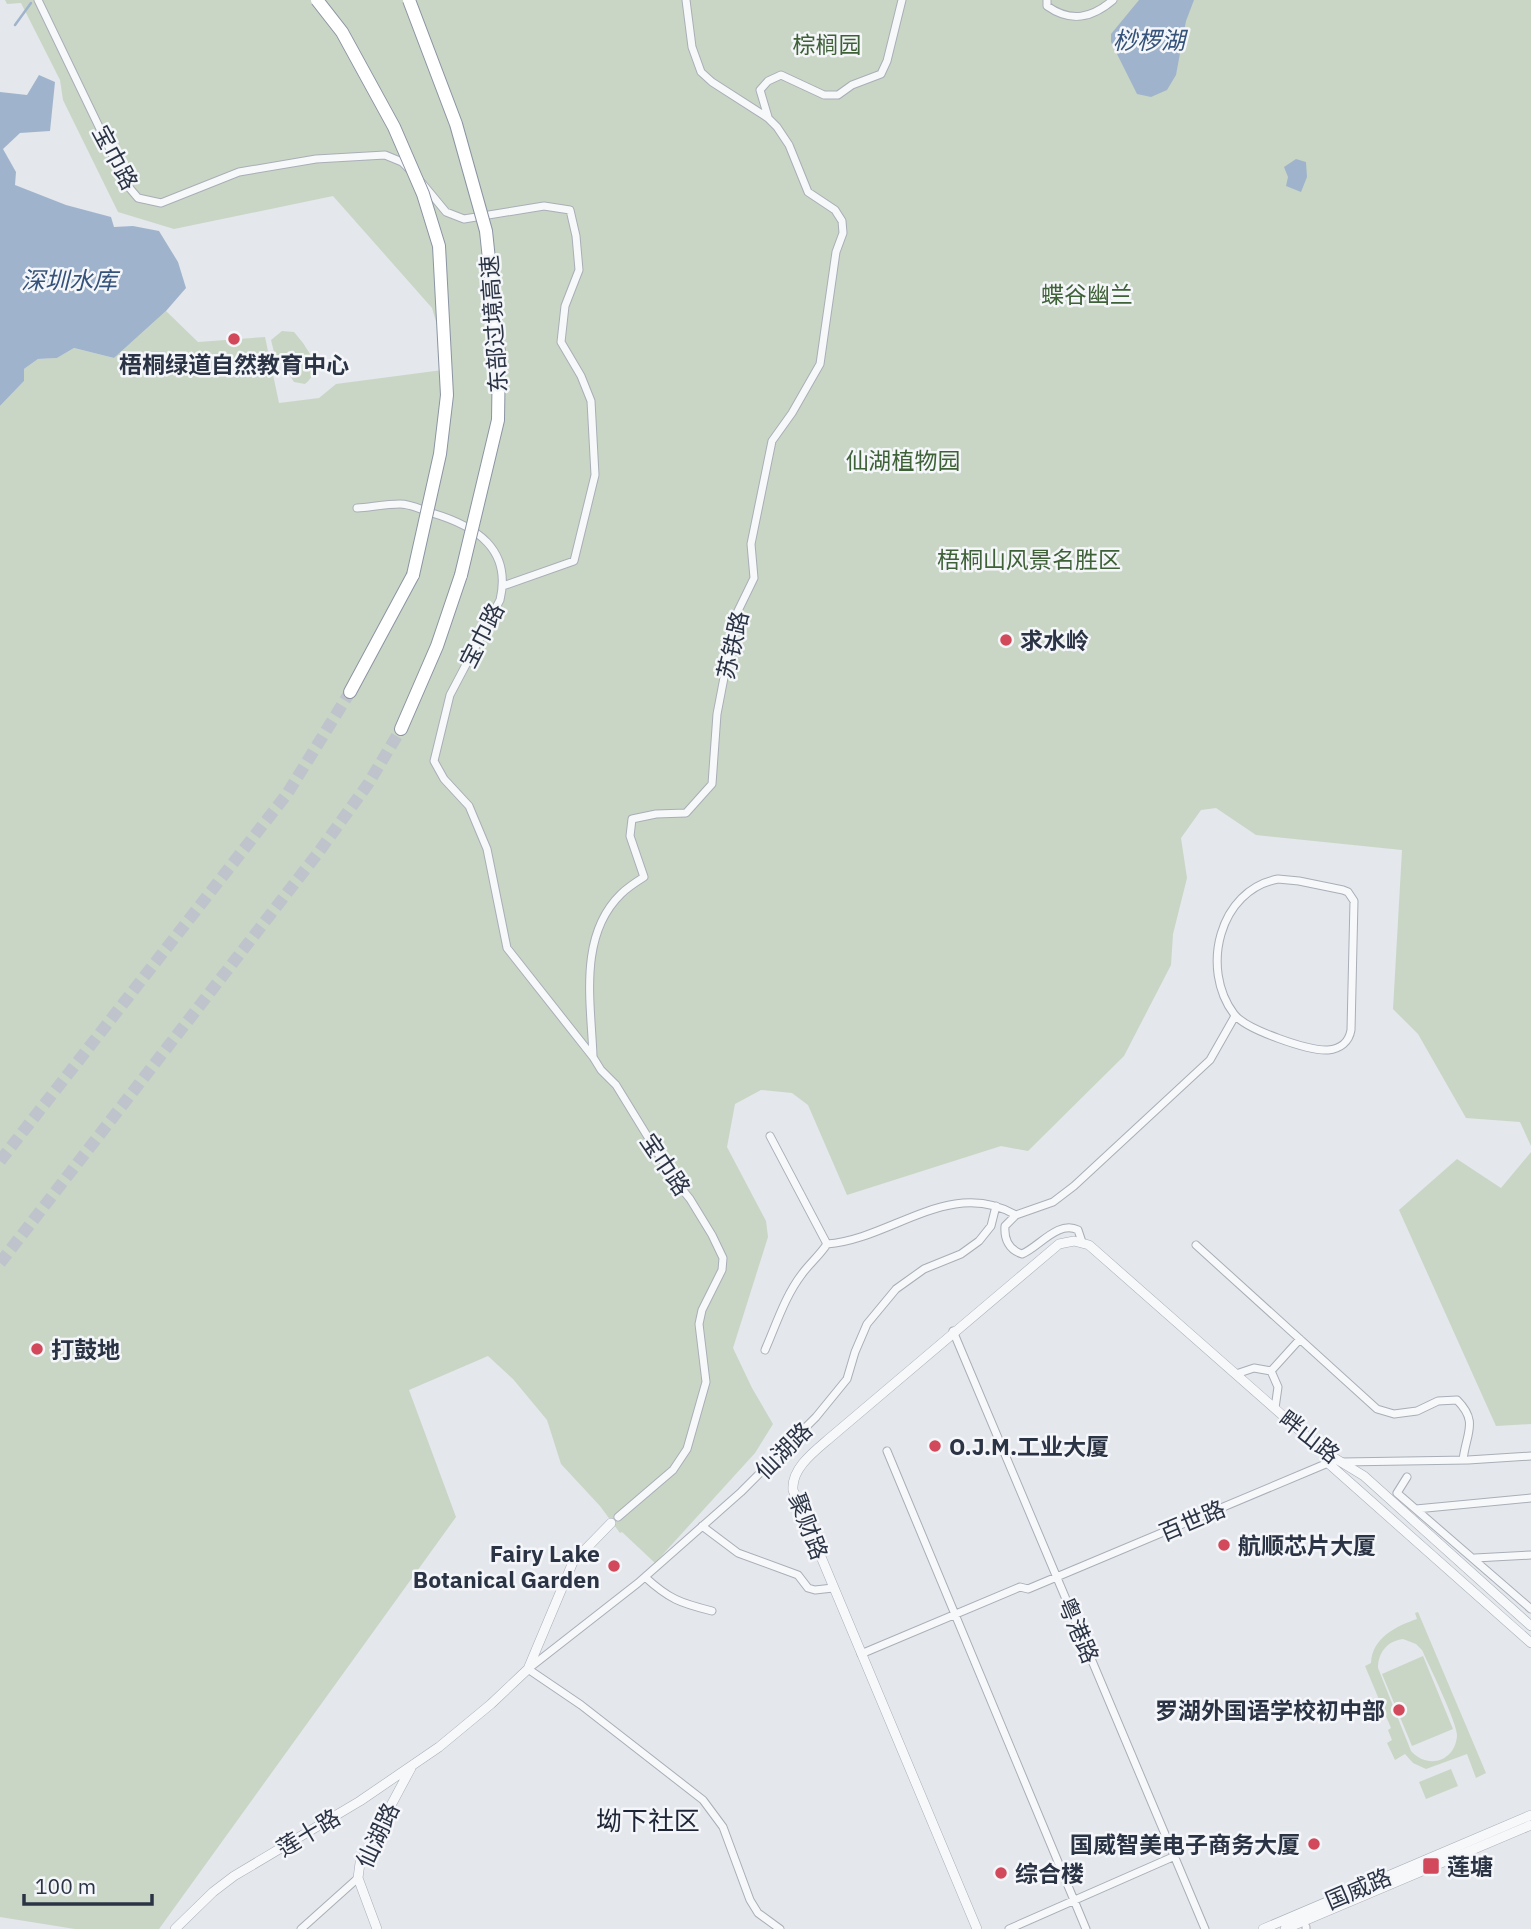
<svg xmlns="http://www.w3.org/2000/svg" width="1531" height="1929" viewBox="0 0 1531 1929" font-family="'IBM Plex Sans','Noto Sans SC',sans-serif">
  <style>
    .green { fill: #c9d6c5; fill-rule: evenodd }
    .water { fill: #9fb4cc }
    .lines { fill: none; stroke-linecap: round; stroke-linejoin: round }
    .stream { stroke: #9fb4cc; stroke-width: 2.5 }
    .motorway-tunnel { stroke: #bfc3cb; stroke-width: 12; stroke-dasharray: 12 6; stroke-linecap: butt }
    .minor-casing { stroke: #a9aeb7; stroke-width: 9 }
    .tertiary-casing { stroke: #a9aeb7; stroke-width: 10 }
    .motorway-casing { stroke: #8b94a3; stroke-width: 14 }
    .minor { stroke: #f7f8fa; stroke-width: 7 }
    .tertiary { stroke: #f7f8fa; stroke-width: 9 }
    .motorway { stroke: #fff; stroke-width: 12 }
    .motorway-bridge-casing { stroke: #8b94a3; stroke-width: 14; stroke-linecap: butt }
    .motorway-bridge { stroke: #fff; stroke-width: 12 }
    .poi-dot { fill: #d1495b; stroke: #f4f6f9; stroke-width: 2.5 }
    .labels { text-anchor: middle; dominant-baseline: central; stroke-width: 5; stroke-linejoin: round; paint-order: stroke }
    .park-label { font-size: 23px; fill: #3f6138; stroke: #f4f6f9 }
    .street-label { font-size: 23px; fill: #2b3445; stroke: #f4f6f9 }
    .poi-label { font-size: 23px; font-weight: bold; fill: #2b3445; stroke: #f4f6f9; text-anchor: start }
    .water-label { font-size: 24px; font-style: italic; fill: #34527a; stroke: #f4f6f9 }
    .quarter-label { font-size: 26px; fill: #1d2536; stroke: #f4f6f9 }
  </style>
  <rect width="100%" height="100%" fill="#e4e7ec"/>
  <path class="green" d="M5,0H1531V1146L1520,1122L1466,1118L1418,1034L1393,1009L1402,850L1256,835L1216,808L1201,810L1181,838L1187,878L1173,934L1171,965L1124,1056L1028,1151L1001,1146L847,1195L808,1105L792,1093L761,1090L735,1104L727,1147L766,1221L768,1237L733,1348L752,1388L773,1424L755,1453L655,1563L622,1532L620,1533L600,1506L561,1464L547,1420L513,1379L488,1356L409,1390L456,1517L159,1929H75L0,1917V406L24,381V369L38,359L57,358L74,348L114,358L166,311L198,342L265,337L279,403L319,398L336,384L450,369L432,308L333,196L174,229L118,212L63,100L60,80L21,3L7,4Z
    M282,331L294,332L303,343L319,368C312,373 311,380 305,384L294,382L274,352L271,340Z
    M1531,1152V1424L1496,1426L1399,1210L1457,1159L1501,1188Z
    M1418,1612L1486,1773L1476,1778L1467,1754L1426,1769L1413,1763L1405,1754L1395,1760L1387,1743L1392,1740L1388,1730L1391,1728L1365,1666L1371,1663C1372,1638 1396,1626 1417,1619L1415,1613ZM1403,1639L1416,1644L1422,1650C1429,1665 1457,1723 1457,1735C1456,1761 1428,1770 1411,1751L1378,1668C1378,1653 1387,1641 1403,1639Z
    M1423,1656L1453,1729L1412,1746L1382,1674Z
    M1451,1769L1458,1786L1426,1799L1419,1782Z"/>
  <path class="water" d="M1139,0H1194L1186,21L1176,75L1167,90L1151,97L1137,94L1111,42V34Z
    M39,75L55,82L50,131L20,133L3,149L16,172L15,185L66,205L111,217L114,227L133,226L159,231L178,262L186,288L166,311L114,358L74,348L57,358L38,359L24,369V381L0,406V92L27,95Z
    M1296,159L1306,162L1307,177L1301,192L1286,186L1288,177L1284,167Z"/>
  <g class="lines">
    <path class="stream" d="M15,25L31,3"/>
    <path class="motorway-tunnel" d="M0,1161L287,794L350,692
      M0,1263L318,853L368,784L401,729"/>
    <defs>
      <path id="minor" d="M38,0L127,185L138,198L161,203L239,172L316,159L385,155L402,162L409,169
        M1047,0V6C1071,23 1092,18 1113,0
        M768,117L760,90L768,81L781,75L824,95H838L852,85L881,74L887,61L902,0
        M422,183L446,212L464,219L544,206L570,210L576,236L579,270L565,306L561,342L581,376L591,401L595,475L574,561L503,586
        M357,508C371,507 386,504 400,504C411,504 422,510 432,513C476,526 512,549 500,600L450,695L434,761L444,779L469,806L487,849L507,948L593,1057L601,1070L616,1085L673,1178L690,1199L712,1235L723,1258L722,1270L702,1310L699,1324L706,1382L687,1449L673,1470L618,1517
        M1278,879L1299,881L1343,890L1348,892L1354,901L1351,1030C1349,1042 1340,1049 1328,1050C1309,1051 1246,1030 1234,1014C1200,969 1219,890 1278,879Z
        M593,1056C591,1002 578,936 621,894C628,887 636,882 644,877L630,836L632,819L656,814L686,813L712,784L717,714L736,615L754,578L751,544L772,441L792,413L820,364L836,252L843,233L842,221L835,210L808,192L789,145L777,127L768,118L712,82L701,72L692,47L686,0
        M770,1136L827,1244
        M1082,1242L1078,1230C1058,1220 1039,1247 1022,1254C1009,1250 1004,1239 1005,1226L1016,1215L1053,1202L1074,1186L1210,1060L1235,1016
        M827,1244C892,1239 950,1177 1016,1215
        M1196,1245L1377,1409L1394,1414L1417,1411L1438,1401L1457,1400C1479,1422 1466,1433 1463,1460
        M953,1331L1205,1929
        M765,1350C776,1325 785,1296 802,1274C810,1263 820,1255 827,1244
        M1271,1371L1300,1339
        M1236,1374L1254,1368L1271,1371L1278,1387L1275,1408
        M887,1451L1086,1929
        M1343,1462L1468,1460L1531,1456
        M1407,1477L1397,1493L1531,1609
        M1416,1509L1531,1498
        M702,1526L738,1553L798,1575L808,1588L815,1590L833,1588
        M1475,1558L1531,1555
        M645,1577C669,1599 680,1603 712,1611
        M861,1654L1020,1587L1028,1589L1328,1463
        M1306,1927V1929
        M301,1929L358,1878
        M780,1929L758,1913L750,1900L723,1827L703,1800L581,1705L528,1669L638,1583L741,1492L816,1417L847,1379L855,1352L867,1324L896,1289L924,1269L961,1254L979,1241L991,1226L996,1206
        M1009,1929L1175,1856"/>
      <path id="tertiary" d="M1328,1463L1531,1643
        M175,1929L213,1892L234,1876L360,1801L439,1747L491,1704L528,1669L573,1562L611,1523
        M377,1929L358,1878L360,1863L411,1768
        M977,1929L793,1490C791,1468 816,1450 831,1437L1059,1244L1074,1241L1089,1245L1323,1451L1364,1476L1531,1626
        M1263,1929L1531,1815
        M1285,1929L1531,1825"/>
      <path id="motorway" d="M350,692L413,575
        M401,729L437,646L461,575"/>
    </defs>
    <use href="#minor" class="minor-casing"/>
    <use href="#tertiary" class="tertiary-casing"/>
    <use href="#motorway" class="motorway-casing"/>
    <use href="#minor" class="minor"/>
    <use href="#tertiary" class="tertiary"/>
    <use href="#motorway" class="motorway"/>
    <defs>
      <path id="motorway-bridge" d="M317,0L342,32L394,127L423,194L439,246L447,395L440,454L413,575
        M409,0L456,124L486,231L499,354L498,420L461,575"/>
    </defs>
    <use href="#motorway-bridge" class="motorway-bridge-casing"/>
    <use href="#motorway-bridge" class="motorway-bridge"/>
  </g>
  <g class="poi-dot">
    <circle cx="234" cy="339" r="7"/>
    <circle cx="1006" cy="640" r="7"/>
    <circle cx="37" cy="1349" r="7"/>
    <circle cx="935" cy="1446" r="7"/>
    <circle cx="1224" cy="1545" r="7"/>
    <circle cx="614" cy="1566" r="7"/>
    <circle cx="1399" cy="1710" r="7"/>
    <circle cx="1314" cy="1844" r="7"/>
    <rect x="1422" y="1857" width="18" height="18" rx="3.5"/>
    <circle cx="1001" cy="1873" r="7"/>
  </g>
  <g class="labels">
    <g class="park-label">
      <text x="827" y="44">棕榈园</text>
      <text x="1087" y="294">蝶谷幽兰</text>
      <text x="903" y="460">仙湖植物园</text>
      <text x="1029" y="559">梧桐山风景名胜区</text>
    </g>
    <g class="street-label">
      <text transform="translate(116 157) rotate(62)">宝巾路</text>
      <text transform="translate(493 324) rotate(-94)">东部过境高速</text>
      <text transform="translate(481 635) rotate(-63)">宝巾路</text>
      <text transform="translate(732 645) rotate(-77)">苏铁路</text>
      <text transform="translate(666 1164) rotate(56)">宝巾路</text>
      <text transform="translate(1310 1436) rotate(38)">畔山路</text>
      <text transform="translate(783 1450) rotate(-45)">仙湖路</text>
      <text transform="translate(1192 1520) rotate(-23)">百世路</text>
      <text transform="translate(809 1526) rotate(69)">聚财路</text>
      <text transform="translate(1079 1630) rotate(67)">粤港路</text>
      <text transform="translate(308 1832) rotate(-31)">莲十路</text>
      <text transform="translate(377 1835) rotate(-65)">仙湖路</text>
      <text transform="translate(1358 1888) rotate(-23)">国威路</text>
    </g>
    <g class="poi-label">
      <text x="234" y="364" text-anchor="middle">梧桐绿道自然教育中心</text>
      <text x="1020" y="640">求水岭</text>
      <text x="51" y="1349">打鼓地</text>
      <text x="949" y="1446">O.J.M.工业大厦</text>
      <text x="1238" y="1545">航顺芯片大厦</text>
      <text x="600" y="1553" text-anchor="end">Fairy Lake<tspan x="600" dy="26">Botanical Garden</tspan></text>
      <text x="1385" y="1710" text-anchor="end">罗湖外国语学校初中部</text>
      <text x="1300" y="1844" text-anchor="end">国威智美电子商务大厦</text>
      <text x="1447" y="1866">莲塘</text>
      <text x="1015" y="1873">综合楼</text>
    </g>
    <g class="water-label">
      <text x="1149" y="40">桫椤湖</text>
      <text x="69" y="280">深圳水库</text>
    </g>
    <g class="quarter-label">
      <text x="648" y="1820">坳下社区</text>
    </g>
  </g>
  <path d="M24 1894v10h128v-10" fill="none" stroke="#2b3445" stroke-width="3.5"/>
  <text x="35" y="1894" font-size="21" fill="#2b3445" stroke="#f4f6f9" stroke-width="5" paint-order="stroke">100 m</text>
</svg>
